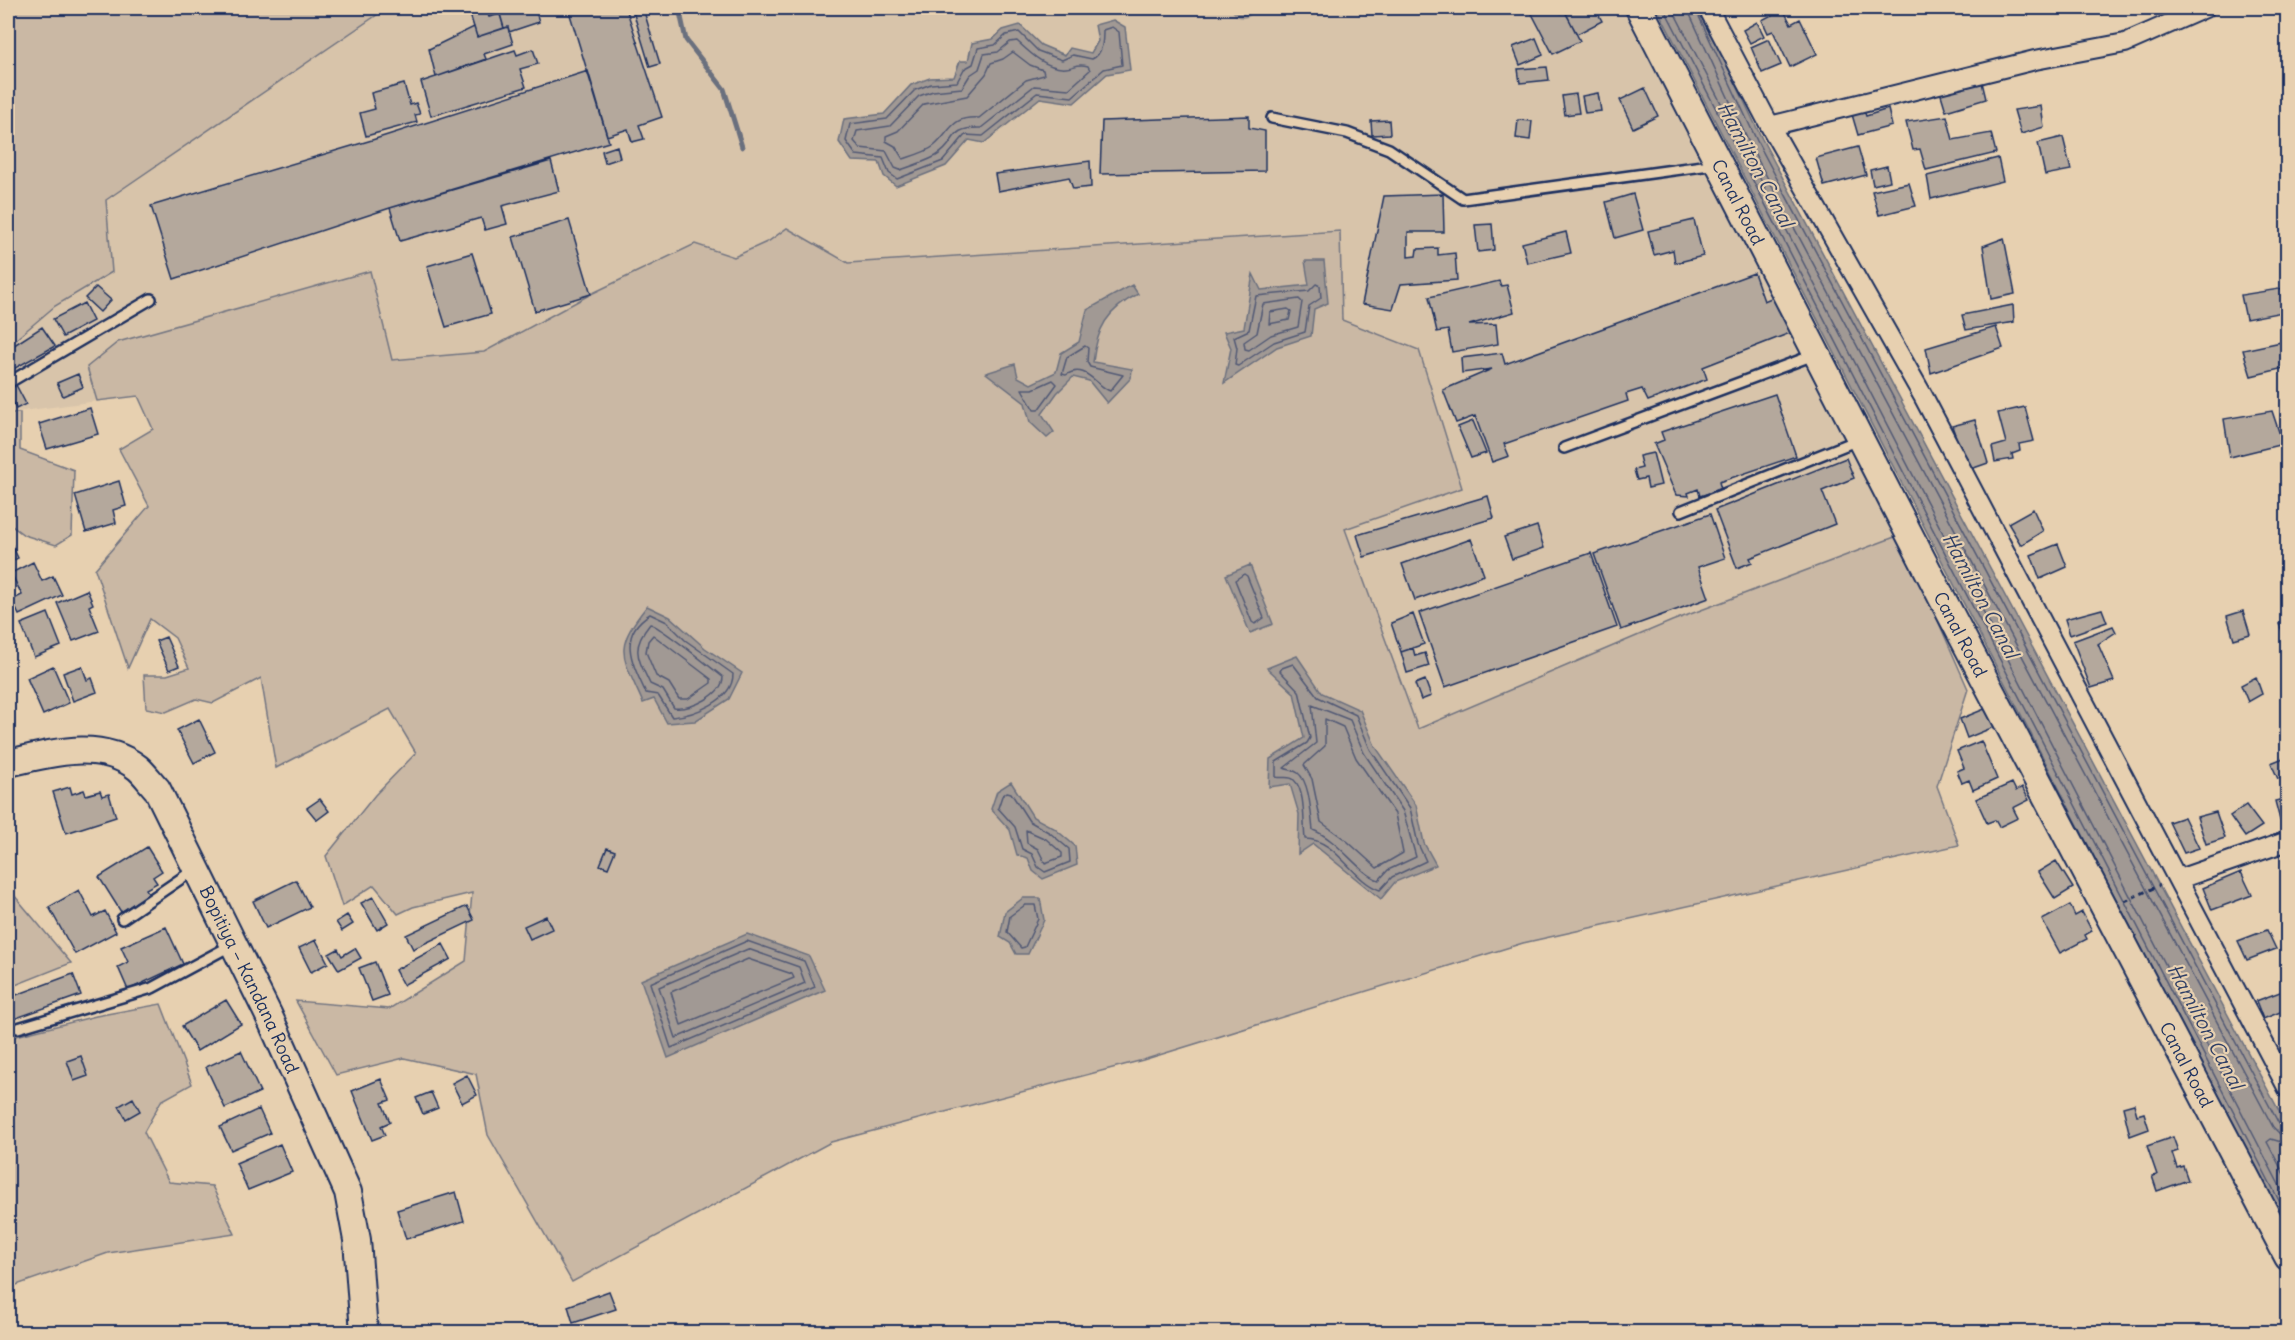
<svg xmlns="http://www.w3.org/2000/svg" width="2295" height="1340" viewBox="0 0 2295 1340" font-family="Delius,sans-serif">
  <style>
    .built { fill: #d8c4aa }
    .green { fill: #cab8a4; stroke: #727481; stroke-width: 1.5 }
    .water { fill: #a19994; stroke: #6b6f7e; stroke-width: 1.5 }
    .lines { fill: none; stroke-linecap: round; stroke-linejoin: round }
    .shore { stroke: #515974; stroke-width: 1.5 }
    .stream { stroke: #6b6f7e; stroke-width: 5 }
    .canal { stroke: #a19994; stroke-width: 20 }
    .building { fill: #b4a89c; stroke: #1b2f5e; stroke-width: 1.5 }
    .lane-casing { stroke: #1b2f5e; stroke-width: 14 }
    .street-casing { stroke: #1b2f5e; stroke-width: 22 }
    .secondary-casing { stroke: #1b2f5e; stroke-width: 30 }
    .path { stroke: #1b2f5e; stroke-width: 3; stroke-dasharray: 4.5 4.5; stroke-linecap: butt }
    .lane { stroke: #e7d0b0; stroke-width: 9 }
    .street { stroke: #e7d0b0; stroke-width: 18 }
    .secondary { stroke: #e7d0b0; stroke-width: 26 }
    .labels { text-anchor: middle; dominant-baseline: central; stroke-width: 4.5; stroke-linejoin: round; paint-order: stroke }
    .street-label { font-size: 18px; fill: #1b2f5e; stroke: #e7d0b0 }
    .water-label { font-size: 20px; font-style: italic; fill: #2f3f66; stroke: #e7d0b0 }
  </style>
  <rect width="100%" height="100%" fill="#e7d0b0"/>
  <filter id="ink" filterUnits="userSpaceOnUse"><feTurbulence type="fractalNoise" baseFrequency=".0167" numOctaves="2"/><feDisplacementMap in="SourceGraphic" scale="12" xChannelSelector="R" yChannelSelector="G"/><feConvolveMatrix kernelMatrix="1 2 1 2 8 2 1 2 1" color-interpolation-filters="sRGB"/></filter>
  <g filter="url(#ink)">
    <path class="built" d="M387,8H1636L1900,535L1672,621L1418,729L1345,529L1462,488L1419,350L1342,321L1340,231L847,263L787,228L769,241L733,257L695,244L591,294L484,352L392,360L370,272L87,367L97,401L8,413V346L55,306L111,272L106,200Z"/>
    <path class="green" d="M8,8H387L106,200L112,272L55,306L8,346Z
      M787,228L848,263L1340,231L1342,320L1419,350L1462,488L1345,529L1418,729L1672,621L1900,535L1968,689L1937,786L1959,845L1523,943L1143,1060L831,1142L572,1282L488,1135L476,1074L404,1058L336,1075L296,1001L389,1009L466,961L472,893L413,907L398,914L374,885L342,906L326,856L375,795L416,753L390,709L276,768L261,678L213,703L196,699L166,712L146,708L144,675H167L189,668L175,638L150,619L128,668L95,569L149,506L119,449L153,429L138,396L97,401L87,367L118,342L370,271L392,360L484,352L591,294L695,244L734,257L769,241Z
      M8,413H20V450L74,470L72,535L56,545L24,535L8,523Z
      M8,888L71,963L8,988Z
      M161,1004L192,1084L161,1101L144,1132L169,1182L212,1186L235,1234L108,1253L8,1288V1038L96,1016Z"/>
    <path class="water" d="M1657,8H1700L1762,139L2287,1126V1231Z
      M1113,20L1125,27L1130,70L1107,74L1074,103L1040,98L984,143L969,140L946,166L896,186L884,176L879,162L852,161L839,142L844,119L884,114L911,85L930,78L954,77L960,61H968L972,43L993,39L1003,30L1020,25L1041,45L1065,55L1070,48L1091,53L1098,41L1095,25Z
      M1305,261H1324L1328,303L1314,309L1311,336L1277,347L1224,383L1231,348L1224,332L1244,328L1253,274L1261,290L1309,285Z
      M1132,285L1138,294C1107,310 1097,328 1093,362L1132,369L1131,378L1107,403L1089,381L1073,377L1057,393L1042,414L1054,432L1047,438L1030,422L1025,403L986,373L1015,364L1018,377L1031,384L1056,372L1061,353L1079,342L1087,310Z
      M1250,565L1273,624L1250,633L1226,575Z
      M647,606L670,617L705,648L742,673L729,699L695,721L667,723L654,699L643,703C622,655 612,650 647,606Z
      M1297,656L1322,693L1360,710L1375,746L1416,805L1424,843L1436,865L1395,882L1381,899L1313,844L1298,854L1299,814L1290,784L1269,787L1270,759L1304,738L1294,693L1267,668Z
      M1011,782L1033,817L1054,828L1075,846L1077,865L1043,879L1033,871L1028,858L1017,855L1010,830L991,809L997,791Z
      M1023,898H1040L1044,920L1028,954H1016L1010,943L1000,937L1005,912Z
      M747,934L809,956L825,990L668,1058L641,980Z"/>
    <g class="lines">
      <path class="shore" d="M1664,8L2288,1218
        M1672,8L2288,1202
        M1687,8L1750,145L2273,1127L2280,1134L2288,1135
        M1695,8L1757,141L2279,1124L2288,1127
        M1112,27L1119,32L1122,65L1104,69L1072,97L1037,93L983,136L965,135L943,161L897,179L889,173L883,158L856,155L846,141L850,124L887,119L915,90L931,84L957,82L964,69L973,64L978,48L995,45L1006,35L1019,32L1038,51L1062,60L1073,55L1092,59C1103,54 1103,41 1103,30Z
        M1017,41C1029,52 1047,70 1066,68C1077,67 1076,63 1088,66L1090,70L1069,89L1034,86L981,128C946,127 959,143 936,156C925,162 912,166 900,170L895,168L886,151L860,148L854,141L857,131L890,126L919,96L933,91L962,88L970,75L979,69L984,54L998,52L1010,42Z
        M1013,52L1030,65L1043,70L1044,75L1026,80L979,118C950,116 952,131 934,146C927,152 912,156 903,159L895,146L886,141V136L898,131L924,104L967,96L986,74L991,63L1003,59Z
        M1316,284L1320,286L1321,298L1309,306L1305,332L1274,342L1238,366L1235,365L1237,348L1234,337L1249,330L1256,296L1309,291Z
        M1299,299L1302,302L1298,327L1271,335L1249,350L1245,349L1244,342L1257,333L1263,304Z
        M1288,309L1291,311L1289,320L1269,324L1270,312Z
        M1085,346L1088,348L1087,362L1090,367L1123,375L1110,391C1096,386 1085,362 1066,375L1062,374L1067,357Z
        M1053,380L1057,384L1038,410H1034L1022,389H1033Z
        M1244,574L1247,576L1264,618L1255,624L1252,622L1235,580Z
        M650,614L667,622L685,640L733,674C733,701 694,715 672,717L658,695L646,693C633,665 616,635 650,614Z
        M650,624C659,625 710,667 723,677C723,695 691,710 674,708L663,690L650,684C638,658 630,649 650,624Z
        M653,635L711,679V683L688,699H679L669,683L656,676L646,652L648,641Z
        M1293,664L1318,697L1356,715L1370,749L1410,808L1418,844L1426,861L1392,877L1380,890C1351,880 1337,839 1305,839C1303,824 1306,791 1294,780C1290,775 1281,779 1276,777V762L1307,743L1310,738L1299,691L1280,671L1282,668Z
        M1312,705L1350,720L1364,753L1403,811L1416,857L1388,870L1379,880C1358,873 1339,840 1313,830C1311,816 1310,782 1298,773C1294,770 1288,770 1284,768L1316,743Z
        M1325,719L1343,727L1356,758L1395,814L1403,853L1377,868L1347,841L1321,822L1312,779L1304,765L1325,746Z
        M1007,792L1011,793L1029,821L1050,833L1069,849L1070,862L1045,872L1038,867L1032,854L1022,849L1015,827L998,808L1002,796Z
        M1026,830L1046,839L1062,853V857L1045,863L1038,849L1027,843Z
        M1025,905H1035L1038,919L1025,947L1021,948L1007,932L1010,916Z
        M747,941L804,961L815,987L671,1048L650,983Z
        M748,949L799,967L805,983L676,1038L659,987Z
        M748,959L792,974L794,978L681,1025L671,992Z
        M2288,1144L2271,1139L2267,1142L2288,1182"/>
      <path class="stream" d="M679,8L686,40L724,89L742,147"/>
      <path class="canal" d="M1242,8H1244"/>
    </g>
    <path class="building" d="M480,8H486L489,17L500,14L504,28L477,37L469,11Z
      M498,8H535L539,22L509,32L508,27L504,28Z
      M568,8H626L662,117L639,125L644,139L632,142L628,129L607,136Z
      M632,8H643L660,64L650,67Z
      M1529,8H1558L1561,13L1565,11L1580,41L1553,54Z
      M1563,8H1595L1602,21L1577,34Z
      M1783,9L1791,24L1800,19L1817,54L1790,67L1773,31L1768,33L1762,20Z
      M1757,22L1764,36L1750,43L1743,30Z
      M474,27L477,37L508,27L513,44L484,54L486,59L436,77L429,49Z
      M1536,38L1543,55L1520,65L1513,47Z
      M1769,39L1781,65L1762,73L1751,47Z
      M533,49L538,64L520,69L526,87L431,116L421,82L515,50L517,55Z
      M1547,67L1549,80L1520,83L1518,69Z
      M588,71L609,142L390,208L174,279L151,206L372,140Z
      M1981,78L1986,99L1946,111L1939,88Z
      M404,84L410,105L416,103L420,114L415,115L417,122L366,136L360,113L375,109L371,93Z
      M1645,88L1658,116L1633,128L1620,100Z
      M1598,93L1601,111L1585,113L1582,96Z
      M1576,94L1579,113L1565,115L1562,96Z
      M2041,106L2044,127L2021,134L2014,110Z
      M1863,108L1866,116L1888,109L1892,126L1858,135L1851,111Z
      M1249,116V128L1265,131V171L1100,174L1102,121Z
      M1947,116L1953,140L1991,133L1996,153L1926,170L1920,149L1913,150L1906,122Z
      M1389,120L1390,134L1372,135L1371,121Z
      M1518,120L1532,121L1530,140L1516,138Z
      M2063,137L2071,170L2045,175L2038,143Z
      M617,146L620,158L605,163L602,151Z
      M1858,147L1866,175L1824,186L1816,158Z
      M1998,158L2003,181L1931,199L1927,176Z
      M551,161L559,191L502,206L507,224L485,230L481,218L400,241L390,208Z
      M1090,161L1091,187L1073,189L1069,177L998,191L995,174Z
      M1887,166L1890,181L1873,185L1870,170Z
      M1909,183L1916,206L1879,215L1872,191Z
      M1443,194L1444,232H1408V257L1416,256L1417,249L1438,248V255L1455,253L1457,280L1401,284L1393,309L1362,304L1384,196Z
      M1633,194L1643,230L1615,238L1606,202Z
      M569,220L591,294L535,311L513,237Z
      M1694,220L1703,256L1675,263L1673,250L1654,255L1648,231Z
      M1492,224L1494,250L1478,252L1475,225Z
      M1566,232L1571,253L1527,263L1522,243Z
      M2004,238L2015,294L1991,299L1983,246Z
      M472,253L491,314L446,327L427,266Z
      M1754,273L1764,301L1776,296L1790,333L1703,367L1707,379L1648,401L1642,389L1626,394L1628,401L1504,444L1509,456L1492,462L1475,416L1456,423L1443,390L1492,369L1462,373L1461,358L1502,353L1505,364Z
      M1499,281L1501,286L1507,285L1514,312L1469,325L1496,324L1498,344L1452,352L1448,330L1437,332L1429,297Z
      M96,287L111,300L100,312L85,298Z
      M2285,288L2288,311L2246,319L2241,295Z
      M84,303L93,321L63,337L53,319Z
      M2013,305L2014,322L1966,330L1962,315Z
      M42,327L55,346L8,372V349Z
      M1996,327L2003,348L1931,373L1926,348Z
      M2286,341L2288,367L2251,376L2243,350Z
      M78,374L83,387L63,396L57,383Z
      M15,383L26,404L16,409L8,391V387Z
      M1775,394L1796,456L1719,482L1721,489L1700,496L1698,489L1688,493L1689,496L1676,495L1654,444L1664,440L1661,432Z
      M2025,407L2034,441L2019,444L2020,451L2012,454L2013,459L1995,462L1992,447L2006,443L1998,413Z
      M90,408L98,434L47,449L39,424Z
      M2272,411L2283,444L2230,457L2224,419Z
      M1975,420L1988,463L1968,470L1952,426Z
      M1473,421L1486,453L1471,458L1458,427Z
      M1653,453L1661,485L1648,488L1646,478L1637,480L1634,470L1642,468L1639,456Z
      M1846,458L1854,478L1822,491L1835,524L1750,558L1752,562L1737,568L1715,510Z
      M119,481L126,506L113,510L116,523L86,532L75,495Z
      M1488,496L1494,518L1364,557L1357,535Z
      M2033,509L2043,531L2021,545L2008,523Z
      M1710,514L1725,558L1698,567L1709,598L1621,630L1594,554Z
      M1537,526L1544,548L1512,559L1504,537Z
      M8,537L18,558L8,563Z
      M1471,539L1484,575L1415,600L1402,564Z
      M2058,544L2067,567L2040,579L2031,555Z
      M1591,553L1617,627L1445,687L1419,613Z
      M33,562L42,581L53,576L62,595L19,615L12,600L22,595L11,573Z
      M2288,587V610H2286L2281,589Z
      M87,590L93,604L89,606L99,631L73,641L57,603Z
      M2102,609L2107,622L2070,635L2065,619Z
      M2243,611L2250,634L2234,639L2227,616Z
      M48,613L61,646L34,657L21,624Z
      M1413,614L1424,644L1401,652L1391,623Z
      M2288,621V644L2279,624Z
      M2113,626L2116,632L2098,644L2114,681L2091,688L2073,641Z
      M166,637L179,666L169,670L156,641Z
      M1413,648L1415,656L1425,653L1429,666L1407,673L1401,652Z
      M53,666L69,703L43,715L27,678Z
      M82,666L87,680L92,678L97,692L73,701L63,673Z
      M2256,677L2262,694L2248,702L2241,685Z
      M1425,680L1431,696L1421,700L1415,684Z
      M1992,706L1999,725L1967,738L1960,719Z
      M199,719L215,752L194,763L177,730Z
      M1981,741L1997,779L1973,790L1969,780L1962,783L1957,771L1964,768L1957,751Z
      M2288,756V774L2278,779L2271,763Z
      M2012,783L2016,791L2022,787L2029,800L2013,808L2018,818L1999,827L1995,820L1987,823L1976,799Z
      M70,787L72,794L84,790L86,795L100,791L102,796L109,794L116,817L66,833L53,792Z
      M2288,798V818L2280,820L2275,801Z
      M320,799L329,811L317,820L307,808Z
      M2246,805L2262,826L2245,837L2230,816Z
      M2216,812L2225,838L2206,844L2197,817Z
      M2184,817L2199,848L2184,853L2169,822Z
      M147,847L162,871L153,877L157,883L146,889L149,894L121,912L99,877Z
      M607,848L615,851L608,868L600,865Z
      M2056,861L2073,888L2055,899L2038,872Z
      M2241,872L2252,895L2212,910L2203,888Z
      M296,880L310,907L266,928L253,901Z
      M79,890L93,917L105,911L116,932L75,954L49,907Z
      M373,897L388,923L377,930L361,903Z
      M2070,905L2075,916L2082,912L2092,931L2085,935L2087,939L2060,953L2042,920Z
      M467,906L474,920L413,949L406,935Z
      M347,915L353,924L342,931L336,922Z
      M546,916L552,929L530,939L524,926Z
      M166,927L183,964L128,990L118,967L128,962L121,947Z
      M2267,930L2276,949L2247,960L2238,941Z
      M316,940L328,963L311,972L299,948Z
      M443,944L451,959L403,985L395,970Z
      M355,948L361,958L339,970L329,954L338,949L342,956Z
      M375,962L388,995L372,1001L359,968Z
      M73,974L81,995L8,1021V998Z
      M2288,989V1009L2263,1019L2256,1001Z
      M226,1000L241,1024L197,1051L182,1026Z
      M241,1051L260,1092L225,1108L206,1067Z
      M81,1056L88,1076L74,1081L67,1061Z
      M467,1075L477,1095L462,1103L452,1083Z
      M381,1079L390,1100L382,1103L390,1122L381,1126L385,1135L372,1140L352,1091Z
      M431,1092L438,1108L423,1114L416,1098Z
      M133,1098L140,1111L126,1119L119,1106Z
      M2134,1104L2137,1115L2144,1113L2149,1129L2130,1136L2123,1107Z
      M259,1109L270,1133L231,1150L220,1127Z
      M2173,1137L2178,1151L2172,1153L2177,1168L2183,1166L2188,1180L2157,1191L2152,1176L2157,1175L2147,1146Z
      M280,1144L292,1172L248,1190L236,1163Z
      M456,1192L464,1221L406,1239L397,1210Z
      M609,1291L616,1309L573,1323L568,1306Z"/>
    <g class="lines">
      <defs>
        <path id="lane" d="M1272,118L1347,133L1389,149L1463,199L1717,164
          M8,383L151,299
          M1564,448L1814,355
          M1681,511L1858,440
          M122,919L195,869
          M18,1028L152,988L232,945"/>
        <path id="street" d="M1708,8L1770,126L1923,396L2288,1089
          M1770,126L2035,60L2125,43L2205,8
          M2179,879L2288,841"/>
        <g id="secondary">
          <path id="s1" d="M1639,8L1942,598L2288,1257"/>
          <path id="s2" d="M8,763C50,754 99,738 138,768C145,774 151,783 157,789L269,1016L348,1192L357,1240L364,1332"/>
        </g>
      </defs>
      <use href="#lane" class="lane-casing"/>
      <use href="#street" class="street-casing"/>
      <use href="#secondary" class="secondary-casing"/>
      <path class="path" d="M2125,901L2160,885"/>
      <use href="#lane" class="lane"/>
      <use href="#street" class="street"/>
      <use href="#secondary" class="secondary"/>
    </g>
  </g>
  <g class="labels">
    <g class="street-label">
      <text stroke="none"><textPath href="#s1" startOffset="218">Canal Road</textPath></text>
      <text stroke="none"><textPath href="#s1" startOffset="704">Canal Road</textPath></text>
      <text stroke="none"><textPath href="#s2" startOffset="375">Bopitiya – Kandana Road</textPath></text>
      <text stroke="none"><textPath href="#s1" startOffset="1190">Canal Road</textPath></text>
    </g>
    <g class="water-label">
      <text transform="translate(1756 164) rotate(62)">Hamilton Canal</text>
      <text transform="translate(1981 595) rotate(62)">Hamilton Canal</text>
      <text transform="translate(2206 1026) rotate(62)">Hamilton Canal</text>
    </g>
  </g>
  <rect width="2295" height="1340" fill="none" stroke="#e7d0b0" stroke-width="30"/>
  <rect x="15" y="15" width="2265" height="1310" fill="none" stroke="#1b2f5e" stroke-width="2" filter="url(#ink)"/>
</svg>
